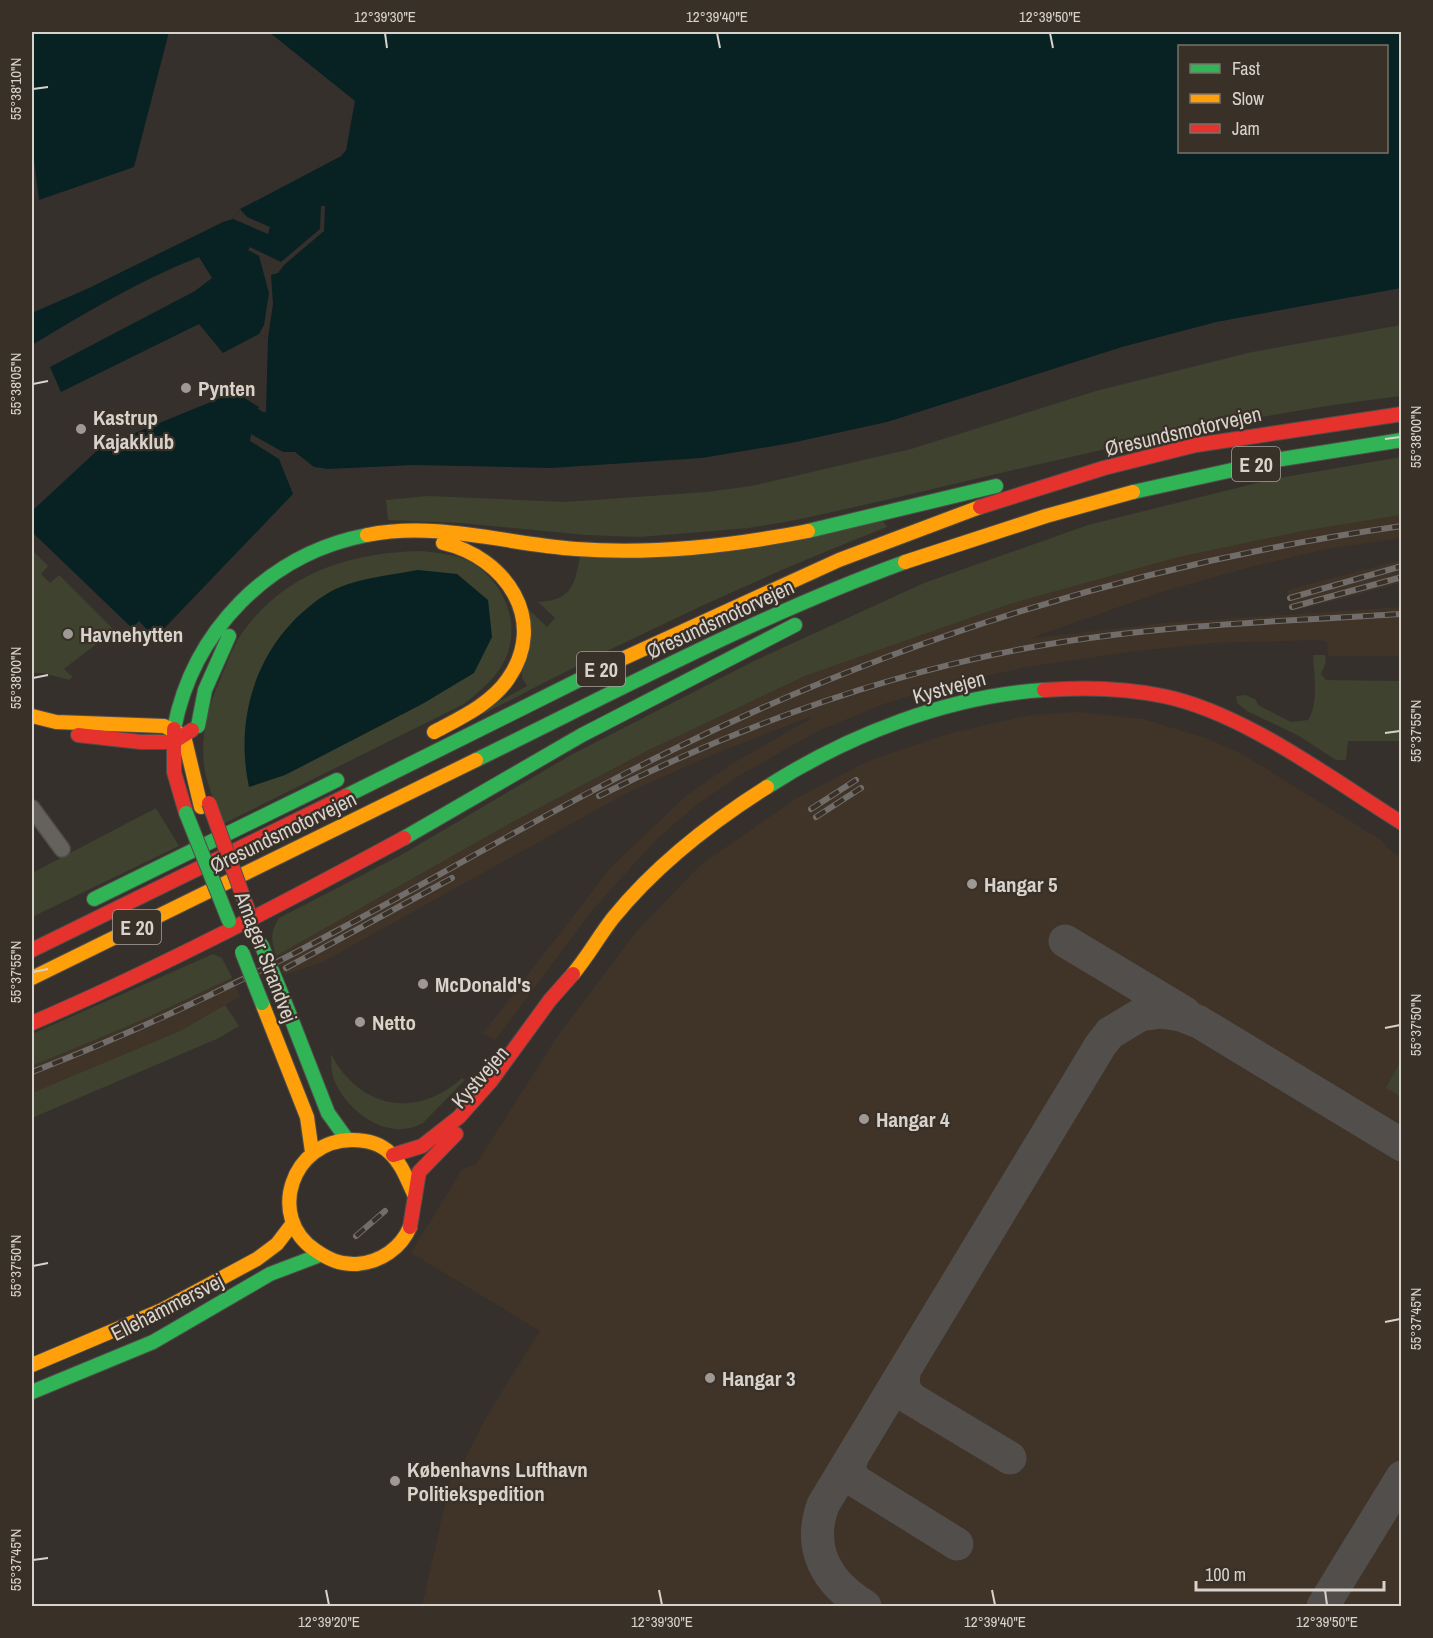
<svg xmlns="http://www.w3.org/2000/svg" width="1433" height="1638" viewBox="0 0 1433 1638" font-family="'Archivo Narrow',sans-serif">
  <style>
    .built { fill: #403328 }
    .green { fill: #3e422e; fill-rule: evenodd }
    .water { fill: #082122; fill-rule: evenodd }
    .pier { fill: #35302c }
    .lines { fill: none; stroke-linecap: round; stroke-linejoin: round }
    .taxiway { stroke: #524e4b; stroke-width: 33 }
    .street-casing { stroke: #514d4a; stroke-width: 18 }
    .fast-casing { stroke: #514d4a; stroke-width: 16 }
    .slow-casing { stroke: #514d4a; stroke-width: 16 }
    .jam-casing { stroke: #514d4a; stroke-width: 16 }
    .street { stroke: #65625e; stroke-width: 15 }
    .fast { stroke: #30b455; stroke-width: 14 }
    .slow { stroke: #ff9f0a; stroke-width: 14 }
    .jam { stroke: #e5322d; stroke-width: 14 }
    .rail-casing { stroke: #706d6a; stroke-width: 6 }
    .rail { stroke: #393028; stroke-width: 4; stroke-dasharray: 11; stroke-linecap: butt }
    .fast-bridge-casing { stroke: #514d4a; stroke-width: 16; stroke-linecap: butt }
    .jam-bridge-casing { stroke: #514d4a; stroke-width: 16; stroke-linecap: butt }
    .fast-bridge { stroke: #30b455; stroke-width: 14 }
    .jam-bridge { stroke: #e5322d; stroke-width: 14 }
    .ticks { fill: none; stroke: #d7d2cc; stroke-width: 2 }
    .poi-dot { fill: #9e9994; stroke: #393028; stroke-width: 2 }
    .labels { text-anchor: middle; dominant-baseline: central; stroke-width: 4.5; stroke-linejoin: round; paint-order: stroke }
    .shield { fill: #393028; stroke: #a8a19b; stroke-width: 1.5 }
    .shield-label { font-size: 20px; font-weight: bold; fill: #d7d2cc }
    .poi-label { font-size: 21px; font-weight: bold; fill: #d7d2cc; stroke: #393028; text-anchor: start }
    .street-label { font-size: 21px; fill: #d7d2cc; stroke: #393028 }
    .neatline { fill: none; stroke: #d7d2cc; stroke-width: 2 }
    .ticks-label { font-size: 15px; text-anchor: middle; fill: #d7d2cc }
  </style>
  <rect width="100%" height="100%" fill="#35302c"/>
  <path class="built" d="M1401,515V538L1327,549L1247,568L1165,591L1028,639L1162,623L1401,607V656H1328L1327,642L1319,640L1215,643L1128,652L1027,667L945,685L884,704L818,731L735,778L694,807L655,841L590,913L495,1041L483,1033L611,867L686,796L728,766L812,718L809,717L705,758L627,793L323,962L284,975L276,956L509,824L647,751L805,676L1010,604L1179,557L1303,531Z
    M1401,560V583L1294,611L1287,590Z
    M1078,712L1143,719L1209,739L1244,755L1381,840L1390,850L1401,857V1606H422L450,1482L458,1472L489,1412L540,1331L411,1253L462,1169L476,1164L557,1037L637,931L699,866L795,799L868,761L947,734L1029,715Z
    M232,978L240,997L182,1030L32,1093V1066L138,1022Z"/>
  <path class="green" d="M1401,325V396C1196,420 997,477 796,520L749,528L640,537L586,535L460,523L388,520L386,500L428,496L565,502L706,492L751,486L911,449L1096,391L1252,352Z
    M1401,457V515L1303,531L1179,557L1010,604L805,676L647,751L509,824L276,956C271,940 270,932 279,918L403,854L569,756L756,660L924,583L1088,525L1273,479Z
    M880,517L887,527C748,581 615,645 482,715L487,708L527,686L522,678L525,606L547,627L555,618L538,602C572,600 574,586 580,557Z
    M32,550L48,566L41,574L50,583L59,575L118,634L114,642L104,638L64,669L73,677L69,680L43,673H32Z
    M422,551C439,553 457,554 472,563C504,582 522,624 505,660C496,678 480,691 464,704L223,824C217,807 209,790 205,772C199,739 208,705 222,675C227,664 231,651 237,641C278,575 348,552 422,551ZM424,703L285,775L249,787Z
    M1313,655H1325L1326,662L1321,674L1326,680L1401,681V741H1348L1346,760H1336L1299,736L1247,711L1237,703L1236,696L1246,695L1256,700L1258,705L1291,722L1308,720C1319,703 1314,675 1313,655Z
    M156,808L179,846L32,917V873Z
    M213,954L222,958L232,978L138,1022L32,1066V1034Z
    M225,1005L239,1026L219,1038L32,1118V1093L182,1030Z
    M331,1054C359,1108 416,1120 462,1078L465,1080L423,1123C388,1143 345,1111 333,1077C331,1070 331,1061 331,1054Z
    M1401,1060L1402,1097H1401L1386,1088Z"/>
  <path class="water" d="M32,32H169L134,167L39,200L32,144Z
    M266,32H1401V288L1216,322L1122,347L887,422L791,443L702,458L551,468L413,465L328,469L314,467L295,452H283L251,434L250,441L279,459L293,494L155,638L139,621L132,628L32,532V511L101,447L235,392L259,407L258,409L263,412H266L268,338L259,334L223,353L199,324L61,392L50,367L195,291L212,278L199,257C140,280 85,313 32,345V313L89,288L223,222L233,219L240,209L341,156L346,150L353,103ZM1180,46H1386V152H1180Z
    M418,570L457,574L488,600L492,637L474,673L424,703L285,775L249,787C233,713 260,637 325,595C351,578 388,576 418,570Z"/>
  <path class="pier" d="M263,32H269L355,101L346,150L341,156L240,209L247,217L270,227L268,234L233,219L240,209L245,202L339,154L343,149L350,104Z
    M321,206H325L324,231L284,265L278,273L271,275L273,304L268,338L259,334L264,325L269,293L259,256L248,250L250,247L281,262L320,229Z"/>
  <g class="lines">
    <path class="taxiway" d="M1065,941L1185,1013
      M904,1372L903,1386L910,1398L1010,1458
      M852,1458L849,1467L854,1480L957,1544
      M865,1606C827,1583 807,1549 823,1505L1100,1046L1110,1033L1140,1015L1161,1012L1181,1015L1199,1022L1402,1145
      M1323,1606L1402,1477"/>
    <defs>
      <path id="street" d="M32,808L62,849"/>
      <path id="fast" d="M1133,492L1282,459L1402,440
        M808,531L996,486
        M198,726L205,690L229,636
        M174,729C193,631 268,554 367,535
        M476,760C617,691 757,616 905,562
        M767,787C848,735 948,696 1044,690
        M346,796L611,664
        M404,838L582,735L795,625
        M94,899L337,780
        M282,995L328,1113L346,1138
        M32,1392L153,1342L270,1274L320,1255"/>
      <path id="slow" d="M367,535C437,521 506,544 576,549C654,555 732,546 808,531
        M905,562L1046,516L1133,492
        M611,664L839,560L980,507
        M32,716L56,722L164,726L184,736L201,807
        M434,732C460,718 491,704 508,679C549,620 505,557 443,543
        M573,974C588,956 599,936 613,918C656,865 710,823 767,787
        M32,978L476,760
        M262,1003L307,1117L312,1152
        M410,1227C401,1248 381,1262 357,1264C340,1265 328,1259 315,1250C266,1217 292,1140 352,1140C366,1140 380,1143 390,1153C402,1164 408,1182 415,1196
        M32,1365L162,1310L257,1259L277,1244L293,1223"/>
      <path id="jam" d="M980,507L1104,468L1196,445L1402,414
        M1044,690C1084,687 1124,688 1163,696C1243,712 1333,780 1402,823
        M174,729V772L186,813
        M78,735L141,742H173L192,730
        M32,950L346,796
        M32,1023C160,968 282,904 404,838
        M393,1155L422,1146L459,1117L491,1081L550,1000L573,974
        M410,1227L419,1172L456,1134"/>
    </defs>
    <use href="#street" class="street-casing"/>
    <use href="#fast" class="fast-casing"/>
    <use href="#slow" class="slow-casing"/>
    <use href="#jam" class="jam-casing"/>
    <use href="#street" class="street"/>
    <use href="#fast" class="fast"/>
    <use href="#slow" class="slow"/>
    <use href="#jam" class="jam"/>
    <defs>
      <path id="rail" d="M1290,598L1402,566
        M1292,607L1402,577
        M599,796C741,725 888,672 1044,645C1162,625 1282,621 1402,614
        M811,809L856,780
        M816,817L861,788
        M286,968L452,878
        M32,1072C138,1031 242,982 342,928C450,870 554,808 664,754C895,639 1146,562 1402,526
        M356,1236L385,1211"/>
    </defs>
    <use href="#rail" class="rail-casing"/>
    <use href="#rail" class="rail"/>
    <defs>
      <path id="fast-bridge" d="M186,813L229,921
        M261,944L282,995
        M242,952L262,1003"/>
      <path id="jam-bridge" d="M209,803L249,913"/>
    </defs>
    <use href="#fast-bridge" class="fast-bridge-casing"/>
    <use href="#jam-bridge" class="jam-bridge-casing"/>
    <use href="#fast-bridge" class="fast-bridge"/>
    <use href="#jam-bridge" class="jam-bridge"/>
  </g>
  <path class="ticks" d="M385,33L387,48M717,33L720,48M1050,33L1053,48M33,89L48,87M33,384L48,381M1385,439L1400,437M33,678L48,675M1385,733L1400,731M33,972L48,969M1385,1028L1400,1025M33,1266L48,1263M1385,1322L1400,1319M33,1560L48,1558M326,1590L329,1605M659,1590L662,1605M992,1590L995,1605M1325,1590L1327,1605"/>
  <g class="poi-dot">
    <circle cx="186" cy="388" r="6"/>
    <circle cx="81" cy="429" r="6"/>
    <circle cx="68" cy="634" r="6"/>
    <circle cx="972" cy="884" r="6"/>
    <circle cx="423" cy="984" r="6"/>
    <circle cx="360" cy="1022" r="6"/>
    <circle cx="864" cy="1119" r="6"/>
    <circle cx="710" cy="1378" r="6"/>
    <circle cx="395" cy="1481" r="6"/>
  </g>
  <g class="labels">
    <g class="shield">
      <rect x="1232" y="447" width="48" height="34" rx="4.5"/>
      <rect x="577" y="652" width="48" height="34" rx="4.5"/>
      <rect x="113" y="910" width="48" height="34" rx="4.5"/>
    </g>
    <g class="shield-label">
      <text x="1256" y="464">E 20</text>
      <text x="601" y="669">E 20</text>
      <text x="137" y="927">E 20</text>
    </g>
    <g class="poi-label">
      <text x="198" y="388">Pynten</text>
      <text x="93" y="417">Kastrup<tspan x="93" dy="24">Kajakklub</tspan></text>
      <text x="80" y="634">Havnehytten</text>
      <text x="984" y="884">Hangar 5</text>
      <text x="435" y="984">McDonald's</text>
      <text x="372" y="1022">Netto</text>
      <text x="876" y="1119">Hangar 4</text>
      <text x="722" y="1378">Hangar 3</text>
      <text x="407" y="1469">Københavns Lufthavn<tspan x="407" dy="24">Politiekspedition</tspan></text>
    </g>
    <g class="street-label">
      <text transform="translate(1183 431) rotate(-13)">Øresundsmotorvejen</text>
      <text transform="translate(720 619) rotate(-25)">Øresundsmotorvejen</text>
      <text transform="translate(949 687) rotate(-15)">Kystvejen</text>
      <text transform="translate(283 832) rotate(-26)">Øresundsmotorvejen</text>
      <text transform="translate(266 957) rotate(69)">Amager Strandvej</text>
      <text transform="translate(480 1077) rotate(-49)">Kystvejen</text>
      <text transform="translate(167 1307) rotate(-27)">Ellehammersvej</text>
    </g>
  </g>
  <rect width="1433" height="1638" fill="none" stroke="#393028" stroke-width="66"/>
  <rect x="1178" y="45" width="210" height="108" fill="#393028" stroke="#78716a" stroke-width="1.5"/>
  <rect x="1190" y="64" width="30" height="9" fill="#30b455" stroke="#78716a" stroke-width="1.5"/>
  <text x="1232" y="75" font-size="18" fill="#d7d2cc">Fast</text>
  <rect x="1190" y="94" width="30" height="9" fill="#ff9f0a" stroke="#78716a" stroke-width="1.5"/>
  <text x="1232" y="105" font-size="18" fill="#d7d2cc">Slow</text>
  <rect x="1190" y="124" width="30" height="9" fill="#e5322d" stroke="#78716a" stroke-width="1.5"/>
  <text x="1232" y="135" font-size="18" fill="#d7d2cc">Jam</text>
  <path d="M1196 1581v9h188v-9" fill="none" stroke="#d7d2cc" stroke-width="3"/>
  <text x="1205" y="1581" font-size="18" fill="#d7d2cc" stroke="#393028" stroke-width="4.5" paint-order="stroke">100 m</text>
  <rect x="33" y="33" width="1367" height="1572" class="neatline"/>
  <g class="ticks-label">
    <text x="385" y="22">12°39'30"E</text>
    <text x="717" y="22">12°39'40"E</text>
    <text x="1050" y="22">12°39'50"E</text>
    <text transform="translate(16 89) rotate(-90)" y="5">55°38'10"N</text>
    <text transform="translate(16 384) rotate(-90)" y="5">55°38'05"N</text>
    <text transform="translate(1416 437) rotate(-90)" y="5">55°38'00"N</text>
    <text transform="translate(16 678) rotate(-90)" y="5">55°38'00"N</text>
    <text transform="translate(1416 731) rotate(-90)" y="5">55°37'55"N</text>
    <text transform="translate(16 972) rotate(-90)" y="5">55°37'55"N</text>
    <text transform="translate(1416 1025) rotate(-90)" y="5">55°37'50"N</text>
    <text transform="translate(16 1266) rotate(-90)" y="5">55°37'50"N</text>
    <text transform="translate(1416 1319) rotate(-90)" y="5">55°37'45"N</text>
    <text transform="translate(16 1560) rotate(-90)" y="5">55°37'45"N</text>
    <text x="329" y="1627">12°39'20"E</text>
    <text x="662" y="1627">12°39'30"E</text>
    <text x="995" y="1627">12°39'40"E</text>
    <text x="1327" y="1627">12°39'50"E</text>
  </g>
</svg>
